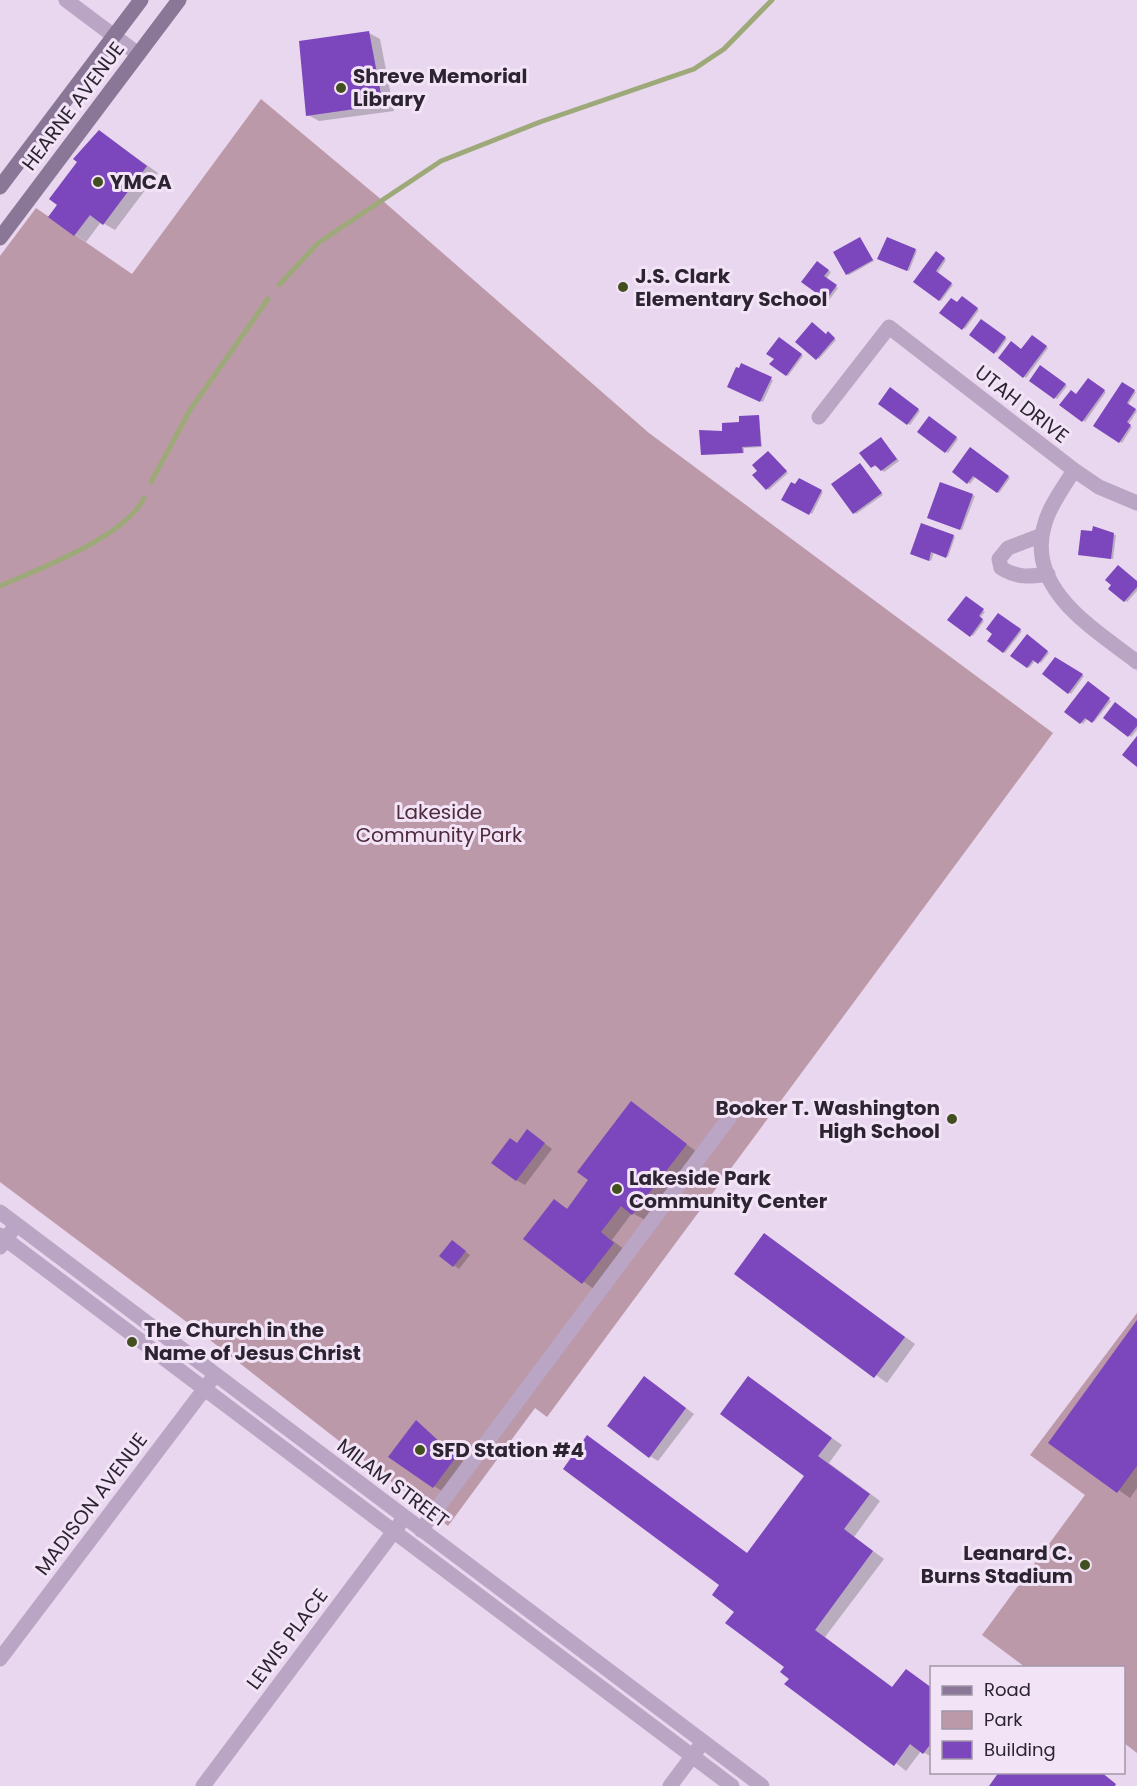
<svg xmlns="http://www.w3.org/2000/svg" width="1137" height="1786" viewBox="0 0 1137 1786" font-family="Poppins,sans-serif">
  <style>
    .green { fill: #bc99a9 }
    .shadow { fill: #0003 }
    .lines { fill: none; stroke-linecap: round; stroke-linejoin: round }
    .stream { stroke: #9da979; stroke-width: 5 }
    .building { fill: #7c47bc }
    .minor { stroke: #baa5c5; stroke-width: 15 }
    .tertiary { stroke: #baa5c5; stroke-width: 15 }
    .secondary { stroke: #8a7798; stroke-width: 15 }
    .poi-dot { fill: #424f1f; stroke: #f2e3f7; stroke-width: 2 }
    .labels { text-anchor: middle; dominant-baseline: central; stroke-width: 6; stroke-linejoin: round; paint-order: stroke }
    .poi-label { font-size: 20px; font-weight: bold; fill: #2c2531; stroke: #f2e3f7; text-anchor: start }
    .street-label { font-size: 20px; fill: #2c2531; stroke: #f2e3f7 }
    .park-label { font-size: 20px; fill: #4e2b3a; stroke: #f2e3f7 }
  </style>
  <rect width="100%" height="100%" fill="#e8d7ee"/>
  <path class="green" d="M261,99L383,201L649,433L1053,733L547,1417L535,1408L448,1526L192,1326L0,1182V256L36,208L132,274Z
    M1137,1313V1753L1124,1743V1668L1025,1667L982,1635L1085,1495L1030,1455Z"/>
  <path class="shadow" d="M369,33L380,39L394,111L319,121L308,115Z
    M100,132L158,173L115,230L101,222L86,242L50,217Z
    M860,239L874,261L849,275L847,274Z
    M888,239L917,251L909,271L879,259Z
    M936,253L946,260L937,274L953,285L941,301L915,282Z
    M817,263L831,272L826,279L838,288L829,300L803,282Z
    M962,298L979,310L965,329L941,313L958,304Z
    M981,320L1007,339L997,353L971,335Z
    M830,334L836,340L819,359L817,358L826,336Z
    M1032,337L1048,348L1026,378L1000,358L1022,350Z
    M779,339L803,356L788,376L771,364L776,358Z
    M742,365L773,380L763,402L729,386Z
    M1041,367L1067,386L1057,399L1031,381Z
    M1088,380L1106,392L1085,422L1061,405L1077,396Z
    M1122,384L1136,392L1128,405L1137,411L1128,425L1132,427L1122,443L1095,426Z
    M891,389L920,411L910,425L880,403Z
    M759,417L762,447L744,448V453L702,454L701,431L724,433Z
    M929,418L958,439L948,453L919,432Z
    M881,439L899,461L884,472L878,466L872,467Z
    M970,449L1010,478L999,493L976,476L970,484L954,472Z
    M771,454L788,473L769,490L754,475Z
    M862,466L883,495L856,514L854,513Z
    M799,480L823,492L812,514L783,500Z
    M941,484L975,496L962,530L931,518Z
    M1093,533L1116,535L1113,559L1080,555Z
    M953,536L955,537L948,557L934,552L931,561L914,555Z
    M1137,582V591L1127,602L1110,589Z
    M966,598L985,612L980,618L984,621L973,636L950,620Z
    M999,615L1022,631L1005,653L989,641L994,634Z
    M1029,637L1049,653L1041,663L1036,660L1029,668L1012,655Z
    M1056,659L1084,676L1071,694L1044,674Z
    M1088,683L1111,701L1094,722L1088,718L1083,724L1066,711Z
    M1105,717L1137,720V730L1131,737Z
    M631,1103L697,1152L645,1220L632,1213L612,1240L625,1250L595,1290L525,1238L554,1201L568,1209L590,1180Z
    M528,1131L552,1149L525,1185L516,1180Z
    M764,1235L915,1344L887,1383L736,1274Z
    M457,1245L470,1255L459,1269L441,1256Z
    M1137,1322V1488L1130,1498L1050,1442Z
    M748,1378L842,1445L829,1463L880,1501L854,1537L884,1559L825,1637L893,1688L932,1690V1757L921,1751L906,1771L791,1679L786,1666L736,1611L722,1584L588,1437L748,1554L806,1475Z
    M653,1383L694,1414L658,1461L650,1456Z
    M416,1422L464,1462L442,1491L434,1486Z"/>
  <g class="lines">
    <path class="stream" d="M279,285L318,243L441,161L540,122L694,69L724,49L772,0
      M151,482L190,410L268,299
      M0,586C39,569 125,537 144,498"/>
  </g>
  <path class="building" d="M369,31L383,105L306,116L299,41Z
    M99,130L147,166L103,225L90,215L74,236L48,217L57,205L49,199L77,162L73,159Z
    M860,237L873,260L846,275L833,252Z
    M887,237L916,249L907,271L877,259Z
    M936,251L945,258L936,271L952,283L939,301L913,282Z
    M817,261L829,270L824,276L837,285L826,300L801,282Z
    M962,296L978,308L962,330L939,313L951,298L957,302Z
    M981,319L1006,337L994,354L969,335Z
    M812,322L826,334L828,331L835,338L816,360L795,342Z
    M1032,335L1047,346L1023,378L998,358L1011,341L1021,349Z
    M779,337L802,354L786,376L769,364L774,359L766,354Z
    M741,363L772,377L760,402L727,387L736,367L739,368Z
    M1040,365L1066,384L1054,399L1029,381Z
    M1088,378L1105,390L1082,422L1059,405L1071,390L1076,394Z
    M1122,382L1135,390L1127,403L1136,409L1127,422L1131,425L1119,443L1093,426Z
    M890,387L919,409L907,425L878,404Z
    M759,415L761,446L742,447L743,453L701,455L699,430L722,431V423L739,422V416Z
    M929,416L957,437L945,453L917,432Z
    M881,437L897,459L881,471L875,465L871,468L859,453Z
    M970,447L1009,476L997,493L973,476L967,484L952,472Z
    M768,451L787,471L766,490L752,475L757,471L752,465Z
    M860,463L882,493L853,514L831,484Z
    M799,478L822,490L809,515L781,500L791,482L795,484Z
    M940,482L973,494L960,530L927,518Z
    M921,523L954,535L946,558L931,552L929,561L910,554Z
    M1093,526L1114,533L1111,559L1078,555L1081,530L1092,531Z
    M1118,565L1137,581V587L1124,602L1108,589L1111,585L1105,580Z
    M966,596L984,609L979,616L983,619L970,637L947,620Z
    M998,613L1021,629L1003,653L987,641L992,634L986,629Z
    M1027,634L1048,651L1038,664L1033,660L1027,668L1010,656Z
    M1055,657L1083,674L1068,694L1042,674Z
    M1088,681L1110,698L1092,723L1085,718L1080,724L1064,712Z
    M1115,702L1137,719V726L1128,737L1103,718Z
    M1137,736V767L1122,755Z
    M631,1101L687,1144L632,1215L621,1206L601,1232L614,1243L582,1284L523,1239L554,1199L567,1209L588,1180L577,1172Z
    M527,1129L545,1143L516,1181L491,1163L510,1138L517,1143Z
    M764,1233L905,1337L874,1378L734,1274Z
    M452,1240L466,1251L453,1267L439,1256Z
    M1137,1320V1466L1117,1493L1048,1443Z
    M644,1376L686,1408L649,1458L607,1426Z
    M748,1376L832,1438L818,1456L870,1494L844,1529L873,1551L815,1630L892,1687L906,1669L932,1688V1742L923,1754L910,1744L894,1766L784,1684L789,1679L780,1672L784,1667L725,1623L734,1612L712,1595L719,1585L563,1469L587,1435L747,1553L804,1476L720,1414Z
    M416,1420L456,1457L433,1488L388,1457Z
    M999,1772H1101L1116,1784L1115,1786H989Z"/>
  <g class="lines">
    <path class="minor" d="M66,0L138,54
      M819,417L889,327L1074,470L1099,487L1137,503
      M1074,470C1064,487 1050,505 1045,523C1024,588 1094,629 1137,662
      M1042,535L1008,548L999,559L1001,568C1017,578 1030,577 1048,574
      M0,1247L16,1225
      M421,1530L729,1118
      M0,1659L215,1375
      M203,1786L404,1518
      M670,1786L703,1742"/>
    <path class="tertiary" d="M0,1212L762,1786
      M0,1235L732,1786"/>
    <path class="secondary" d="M0,187L141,0
      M0,238L179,0"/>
  </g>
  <g class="poi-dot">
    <circle cx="341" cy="88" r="6"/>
    <circle cx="98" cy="182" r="6"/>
    <circle cx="623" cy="287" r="6"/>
    <circle cx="952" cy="1119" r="6"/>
    <circle cx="617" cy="1189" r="6"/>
    <circle cx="132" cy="1342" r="6"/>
    <circle cx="420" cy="1450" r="6"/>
    <circle cx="1085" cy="1565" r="6"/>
  </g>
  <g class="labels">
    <g class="poi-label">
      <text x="353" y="76">Shreve Memorial<tspan x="353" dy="23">Library</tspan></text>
      <text x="110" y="182">YMCA</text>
      <text x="635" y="276">J.S. Clark<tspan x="635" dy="23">Elementary School</tspan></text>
      <text x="940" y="1108" text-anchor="end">Booker T. Washington<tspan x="940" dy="23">High School</tspan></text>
      <text x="629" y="1178">Lakeside Park<tspan x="629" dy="23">Community Center</tspan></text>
      <text x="144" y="1330">The Church in the<tspan x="144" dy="23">Name of Jesus Christ</tspan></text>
      <text x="432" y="1450">SFD Station #4</text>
      <text x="1073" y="1553" text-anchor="end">Leanard C.<tspan x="1073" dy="23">Burns Stadium</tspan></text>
    </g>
    <g class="street-label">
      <text transform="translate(73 106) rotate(-53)">HEARNE AVENUE</text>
      <text transform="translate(1022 404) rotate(38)">UTAH DRIVE</text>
      <text transform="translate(393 1483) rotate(37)">MILAM STREET</text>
      <text transform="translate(91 1504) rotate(-53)">MADISON AVENUE</text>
      <text transform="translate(287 1639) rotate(-53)">LEWIS PLACE</text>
    </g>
    <g class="park-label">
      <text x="439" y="812">Lakeside<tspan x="439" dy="23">Community Park</tspan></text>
    </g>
  </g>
  <rect x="930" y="1666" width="195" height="108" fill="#f2e3f7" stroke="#a397a8" stroke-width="1.5"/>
  <rect x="942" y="1686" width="30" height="9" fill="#8a7798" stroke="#a397a8" stroke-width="1.5"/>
  <text x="984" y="1696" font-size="18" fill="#2c2531">Road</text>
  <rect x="942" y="1711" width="30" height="18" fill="#bc99a9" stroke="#a397a8" stroke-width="1.5"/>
  <text x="984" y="1726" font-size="18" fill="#2c2531">Park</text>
  <rect x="942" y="1741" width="30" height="18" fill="#7c47bc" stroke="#a397a8" stroke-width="1.5"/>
  <text x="984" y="1756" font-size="18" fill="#2c2531">Building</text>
</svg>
